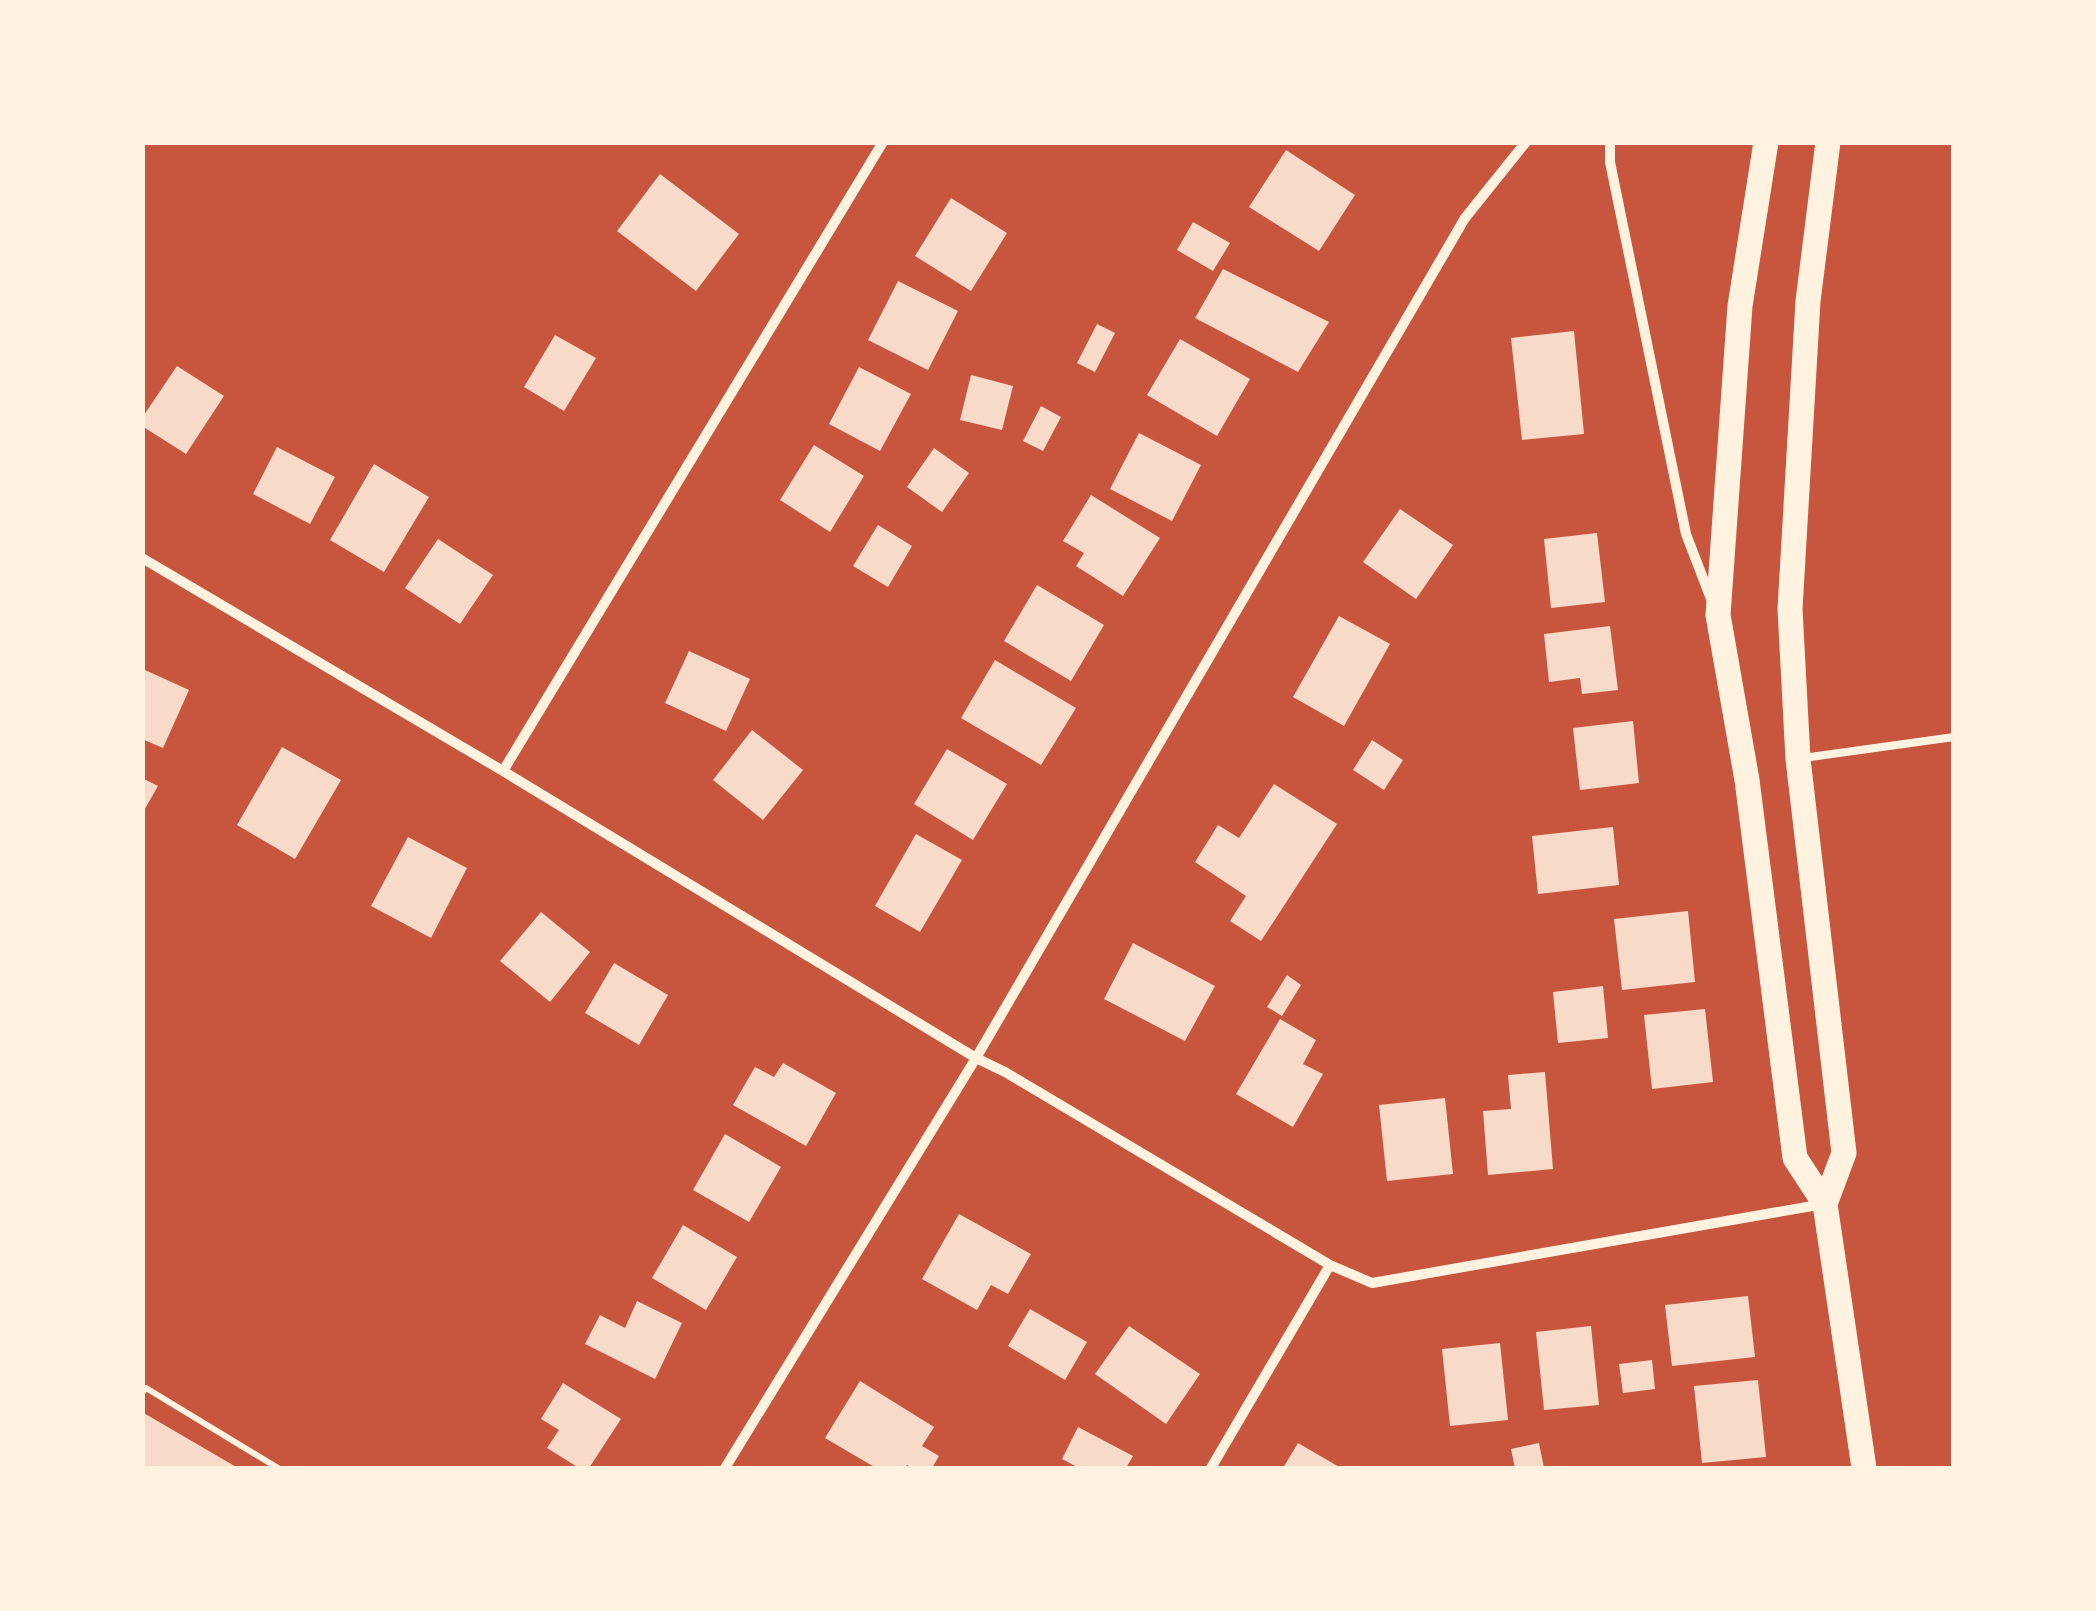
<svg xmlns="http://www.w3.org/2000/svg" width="2096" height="1611" viewBox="0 0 2096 1611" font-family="'Fira Sans Condensed',sans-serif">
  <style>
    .building { fill: #f7dbc8 }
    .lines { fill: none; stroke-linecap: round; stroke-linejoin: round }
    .path { stroke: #fff3e0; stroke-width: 6 }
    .service { stroke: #fff3e0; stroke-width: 8 }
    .minor { stroke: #fff3e0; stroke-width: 10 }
    .primary { stroke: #fff3e0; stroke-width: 25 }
  </style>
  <rect width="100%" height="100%" fill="#c8553d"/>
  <path class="building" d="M1286,150L1355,195L1319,251L1249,207Z
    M660,174L739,234L696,291L617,231Z
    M951,198L1007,233L971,291L915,256Z
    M1193,222L1230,243L1213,271L1177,250Z
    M1223,269L1329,322L1298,372L1195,318Z
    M898,281L958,311L928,370L868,340Z
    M1097,324L1115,333L1095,372L1077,363Z
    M1574,331L1584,434L1522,440L1511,338Z
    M555,335L596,358L564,411L524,387Z
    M1180,339L1250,379L1217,436L1147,395Z
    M177,366L224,396L186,454L142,426V418Z
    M859,367L911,394L880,451L829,424Z
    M971,375L1013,386L1002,430L960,420Z
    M1041,406L1061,417L1043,451L1023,441Z
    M1139,433L1201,465L1172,521L1110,489Z
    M814,445L864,476L830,532L780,500Z
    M277,447L335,477L310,524L253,494Z
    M934,448L969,473L942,512L907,487Z
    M374,464L429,497L384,572L330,540Z
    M1091,495L1160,538L1123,596L1076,566L1084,553L1063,541Z
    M1400,509L1453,545L1416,599L1363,562Z
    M878,525L912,546L888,587L853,566Z
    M1597,533L1605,602L1551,608L1544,539Z
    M438,539L493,575L460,624L405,588Z
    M1037,585L1104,625L1071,681L1004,641Z
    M1339,616L1390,644L1344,726L1293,697Z
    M1610,626L1618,690L1582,694L1580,678L1549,682L1544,634Z
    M689,651L750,679L726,731L665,703Z
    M995,660L1076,708L1041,765L961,718Z
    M145,670L189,690L163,748L142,739Z
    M1633,721L1639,783L1580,790L1573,728Z
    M752,730L803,770L763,820L713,780Z
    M1372,740L1403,760L1384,790L1353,770Z
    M282,747L341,780L295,859L237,825Z
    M947,749L1007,784L973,840L914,804Z
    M142,778L158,786L142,814Z
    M1274,784L1337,824L1261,941L1230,921L1246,896L1195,862L1218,825L1239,838Z
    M1613,827L1619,885L1538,894L1532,836Z
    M916,834L962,860L920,932L875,906Z
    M408,837L467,868L431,938L371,906Z
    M1688,911L1695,982L1622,990L1614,919Z
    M541,912L590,952L550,1002L500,961Z
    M1133,943L1215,986L1185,1041L1104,999Z
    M614,963L668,995L639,1045L585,1013Z
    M1287,975L1301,985L1282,1016L1267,1007Z
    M1603,986L1608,1038L1558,1043L1553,992Z
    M1705,1009L1713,1082L1652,1089L1644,1015Z
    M1280,1019L1316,1040L1303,1064L1323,1074L1293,1127L1236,1094Z
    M783,1063L836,1093L806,1146L733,1105L755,1067L774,1077Z
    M1545,1072L1553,1169L1488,1175L1483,1111L1511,1109L1508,1075Z
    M1445,1098L1453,1174L1387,1181L1379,1105Z
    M725,1134L781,1167L749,1222L693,1190Z
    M959,1214L1031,1254L1008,1294L991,1285L977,1310L922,1279Z
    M683,1225L737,1257L706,1310L652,1278Z
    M1748,1296L1755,1357L1672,1366L1665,1305Z
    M637,1301L682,1323L655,1379L585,1344L600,1315L625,1328Z
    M1030,1309L1087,1342L1065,1380L1008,1346Z
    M1129,1326L1200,1374L1166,1424L1095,1374Z
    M1591,1326L1599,1405L1544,1410L1536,1332Z
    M1500,1343L1508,1420L1450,1426L1442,1349Z
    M1652,1360L1655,1389L1623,1393L1619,1364Z
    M1758,1380L1766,1457L1702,1463L1694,1386Z
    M860,1381L934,1427L922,1446L939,1456L932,1468H912L907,1465L905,1468H876L825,1438Z
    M563,1383L621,1419L589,1468H579L547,1448L559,1430L541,1419Z
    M142,1412L238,1468H142Z
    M1078,1427L1133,1456L1126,1468H1079L1062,1459Z
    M1298,1443L1341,1468H1283Z
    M1539,1443L1544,1468H1515L1511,1449Z"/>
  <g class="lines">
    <path class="path" d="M142,1393L146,1388L278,1468"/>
    <path class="service" d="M1803,758L1954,737"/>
    <path class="minor" d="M1610,142V162L1686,534L1711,599
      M142,558L503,771L976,1058L1005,1072L1330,1265L1372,1283L1824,1204
      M503,771L883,142
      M725,1468L976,1058L1465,218L1526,142
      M1211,1468L1330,1265"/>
    <path class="primary" d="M1766,142L1740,306L1718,615L1747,780L1795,1158L1825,1204L1864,1468
      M1825,1204L1844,1153L1798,759L1790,609L1808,301L1828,142"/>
  </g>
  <rect width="2096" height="1611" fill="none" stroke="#fff3e0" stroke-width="290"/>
</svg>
